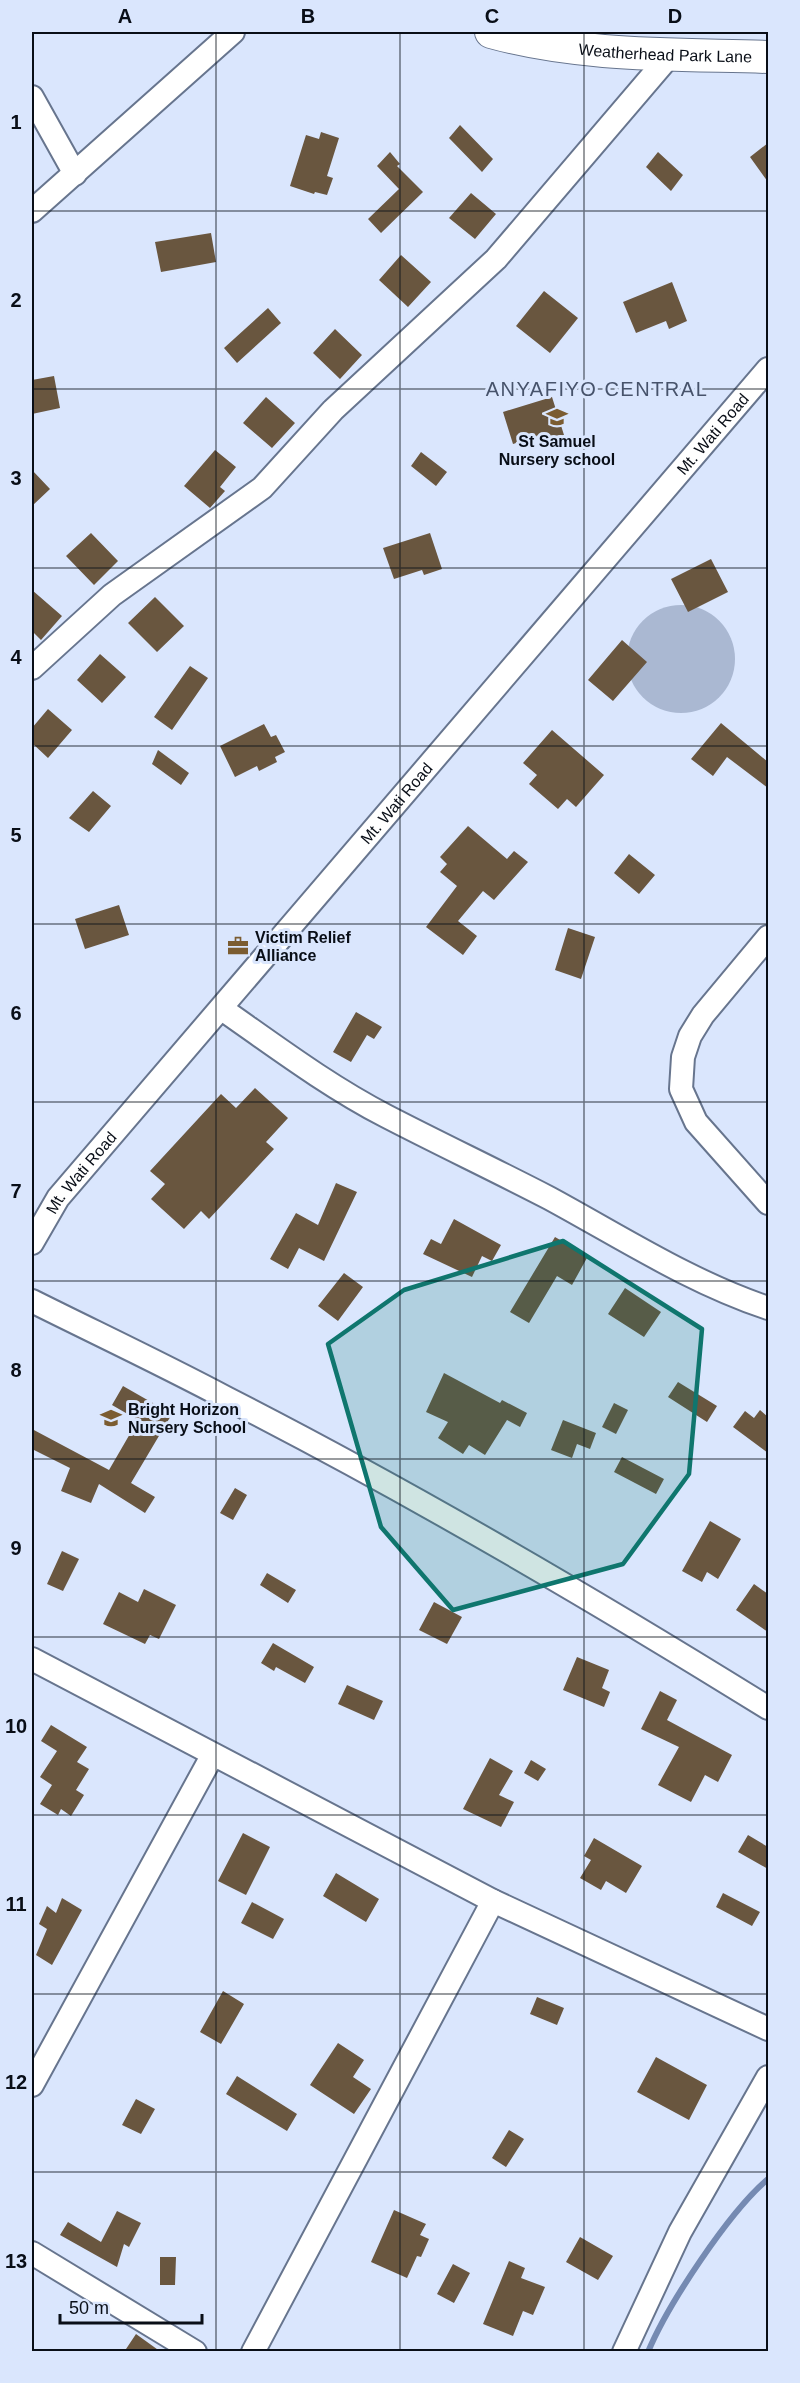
<svg xmlns="http://www.w3.org/2000/svg" width="800" height="2383" viewBox="0 0 800 2383" font-family="Arial,sans-serif">
  <style>
    .green { fill: #aab8d2 }
    .lines { fill: none; stroke-linecap: round; stroke-linejoin: round }
    .stream { stroke: #758ab2; stroke-width: 6 }
    .building { fill: #69563f }
    .street-casing { stroke: #67758e; stroke-width: 26 }
    .secondary-casing { stroke: #67758e; stroke-width: 34 }
    .street { stroke: #fff; stroke-width: 22 }
    .secondary { stroke: #fff; stroke-width: 32 }
    .marked { fill: #0f766e; fill-opacity: 0.2; stroke: #0f766e; stroke-width: 4.5; stroke-linejoin: round }
    .grid { fill: none; stroke: #090e17; stroke-width: 1.5; stroke-opacity: 0.55 }
    .labels { text-anchor: middle; dominant-baseline: central; stroke-width: 6; stroke-linejoin: round; paint-order: stroke }
    .street-label { font-size: 16px; fill: #090e17; stroke: #dae6fd }
    .poi-label { font-size: 16px; font-weight: bold; fill: #090e17; stroke: #dae6fd; text-anchor: start }
    .quarter-label { font-size: 20px; letter-spacing: 1.5px; fill: #47536b; stroke: #dae6fd }
    .neatline { fill: none; stroke: #090e17; stroke-width: 2 }
    .grid-label { font-size: 20px; text-anchor: middle; font-weight: bold; fill: #090e17 }
  </style>
  <rect width="100%" height="100%" fill="#dae6fd"/>
  <path class="green" d="M627 659a54 54 0 1 1 108 0a54 54 0 1 1-108 0Z"/>
  <g class="lines">
    <path class="stream" d="M648,2352C668,2304 729,2212 768,2179"/>
  </g>
  <path class="building" d="M460,125L493,159L482,172L449,138Z
    M321,132L339,138L327,176L333,178L327,195L315,192L314,194L290,186L306,135L319,139Z
    M768,143V182L750,157Z
    M390,152L400,164L397,166L423,192L381,233L368,219L399,189L377,166Z
    M658,152L683,175L671,191L646,167Z
    M471,193L496,214L475,239L449,218Z
    M211,233L216,262L161,272L155,242Z
    M401,255L431,282L408,307L379,280Z
    M672,282L687,321L669,329L666,321L636,333L623,302Z
    M544,291L578,318L550,353L516,326Z
    M268,308L281,323L237,363L224,348Z
    M335,329L362,355L340,379L313,353Z
    M54,376L60,408L32,414V380Z
    M266,397L295,423L272,448L243,423Z
    M552,397L564,435L544,442L542,435L513,444L503,412Z
    M215,450L236,467L220,487L225,491L210,508L184,486Z
    M421,452L447,472L436,486L411,466Z
    M32,470L50,489L32,506Z
    M91,533L118,561L94,585L66,556Z
    M430,533L442,569L424,575L422,570L394,579L383,548Z
    M711,559L728,592L688,612L671,579Z
    M32,590L62,616L41,640L32,631Z
    M155,597L184,626L157,652L128,623Z
    M622,640L647,662L613,701L588,680Z
    M100,654L126,677L102,703L77,680Z
    M190,666L208,678L172,730L154,717Z
    M48,709L72,730L48,758L32,743V728Z
    M721,723L768,762V788L727,757L713,776L691,759Z
    M264,724L271,737L276,735L285,752L275,757L277,762L259,771L257,766L235,777L220,746Z
    M552,730L604,775L576,807L567,799L558,809L529,784L537,775L523,763Z
    M158,750L189,773L181,785L152,764Z
    M93,791L111,806L89,832L69,818Z
    M468,826L507,859L514,851L528,862L494,900L483,891L458,921L477,936L463,955L426,927L457,886L440,872L447,864L440,857Z
    M629,854L655,875L639,894L614,873Z
    M119,905L129,935L85,949L75,919Z
    M568,928L595,937L581,979L555,970Z
    M356,1012L382,1027L374,1039L367,1035L351,1062L333,1052Z
    M255,1088L288,1118L266,1142L274,1149L209,1219L201,1211L184,1229L151,1199L165,1184L150,1171L221,1094L236,1108Z
    M336,1183L357,1192L324,1261L299,1248L288,1269L270,1259L296,1213L318,1225Z
    M454,1219L501,1245L492,1261L482,1256L472,1277L423,1254L431,1239L441,1244Z
    M555,1237L588,1256L572,1285L557,1276L529,1323L510,1312Z
    M344,1273L363,1287L338,1321L318,1306Z
    M625,1288L661,1312L644,1337L608,1314Z
    M444,1373L500,1403L502,1400L527,1413L520,1427L507,1420L485,1455L469,1445L463,1454L438,1438L448,1422L426,1412Z
    M678,1382L717,1406L707,1422L668,1397Z
    M123,1386L172,1414L131,1483L155,1497L145,1513L99,1484L91,1503L61,1491L70,1468L32,1449V1429L109,1470L138,1420L112,1405Z
    M614,1403L628,1410L616,1434L602,1427Z
    M760,1410L768,1417V1453L733,1427L745,1411L754,1418Z
    M563,1420L596,1433L590,1449L577,1444L572,1458L551,1450Z
    M622,1457L664,1479L656,1494L614,1472Z
    M235,1488L247,1495L233,1520L220,1513Z
    M710,1521L741,1539L718,1579L707,1572L702,1582L682,1571Z
    M62,1551L79,1559L63,1591L47,1584Z
    M267,1573L296,1590L288,1603L260,1585Z
    M754,1584L768,1594V1632L736,1610Z
    M144,1589L176,1605L159,1639L150,1635L145,1644L103,1624L119,1592L138,1602Z
    M434,1602L462,1617L447,1644L419,1630Z
    M273,1643L314,1667L305,1683L276,1667L274,1671L261,1663Z
    M577,1657L609,1670L602,1688L610,1692L604,1707L563,1690Z
    M347,1685L383,1701L374,1720L338,1704Z
    M660,1691L677,1700L667,1720L732,1755L718,1782L705,1775L691,1802L658,1785L679,1747L641,1729Z
    M51,1725L87,1747L77,1762L89,1769L76,1790L84,1795L71,1816L61,1809L58,1815L40,1804L52,1785L40,1777L57,1751L41,1741Z
    M490,1758L513,1771L499,1795L514,1802L501,1827L463,1809Z
    M531,1760L546,1769L538,1781L524,1773Z
    M243,1833L270,1847L246,1895L218,1881Z
    M748,1835L768,1847V1869L738,1852Z
    M594,1838L642,1866L626,1893L606,1881L601,1890L580,1878L591,1860L584,1856Z
    M336,1873L379,1899L366,1922L323,1896Z
    M723,1893L760,1912L752,1926L716,1907Z
    M62,1898L82,1910L52,1965L36,1955L47,1929L39,1924L47,1906L56,1913Z
    M252,1902L284,1919L273,1939L241,1923Z
    M223,1991L244,2004L221,2044L200,2032Z
    M537,1997L564,2008L557,2025L530,2014Z
    M338,2043L364,2060L353,2077L371,2089L354,2114L310,2085Z
    M656,2057L707,2085L689,2120L637,2092Z
    M237,2076L297,2114L287,2131L226,2094Z
    M136,2099L155,2109L141,2134L122,2125Z
    M509,2130L524,2139L506,2167L492,2158Z
    M394,2210L426,2224L420,2235L429,2239L421,2257L417,2256L407,2278L371,2262Z
    M117,2211L141,2223L129,2247L124,2244L117,2267L60,2235L68,2222L101,2242Z
    M580,2237L613,2256L598,2280L566,2262Z
    M160,2257H176L175,2285H160Z
    M509,2261L525,2268L521,2278L545,2287L533,2315L523,2311L513,2336L483,2324Z
    M453,2264L470,2273L454,2303L437,2294Z
    M136,2334L161,2352H124Z"/>
  <g class="lines">
    <defs>
      <g id="street">
        <path d="M32,97L75,174"/>
        <path d="M32,211L233,32"/>
        <path d="M32,668L112,595L262,488L333,410L496,259L671,54"/>
        <path d="M768,937L703,1015L690,1036L683,1057L681,1089L696,1122L768,1203"/>
        <path d="M222,1009C275,1046 328,1086 386,1116C440,1144 495,1170 549,1198C621,1237 690,1282 768,1308"/>
        <path id="s1" d="M32,1243L58,1198L768,369"/>
        <path d="M32,1301C96,1333 162,1364 226,1398C412,1493 591,1598 768,1708"/>
        <path d="M32,1659L493,1901L768,2029"/>
        <path d="M32,2085L212,1756"/>
        <path d="M32,2253L195,2352"/>
        <path d="M253,2352L493,1901"/>
        <path d="M624,2352L680,2232L768,2077"/>
      </g>
      <g id="secondary">
        <path id="s2" d="M491,32C580,57 677,54 768,57"/>
      </g>
    </defs>
    <use href="#street" class="street-casing"/>
    <use href="#secondary" class="secondary-casing"/>
    <use href="#street" class="street"/>
    <use href="#secondary" class="secondary"/>
  </g>
  <path class="marked" d="M563,1241L702,1329L689,1474L623,1564L453,1610L381,1527L328,1344L404,1290Z"/>
  <path class="grid" d="M216,32V2352M400,32V2352M584,32V2352M32,211H768M32,389H768M32,568H768M32,746H768M32,924H768M32,1102H768M32,1281H768M32,1459H768M32,1637H768M32,1815H768M32,1994H768M32,2172H768"/>
  <defs>
    <symbol id="school-bare" viewBox="-9 -9 18 18"><path d="M0-5L7-2L0 1L-7-2ZM-4 1L0 2.5L4 1V4Q0 6-4 4Z" fill="#7b5c31" stroke="#dae6fd" stroke-width="2.5" paint-order="stroke"/></symbol>
    <symbol id="office-bare" viewBox="-9 -9 18 18"><path d="M-6-3h4V-5.5h4V-3h4V5H-6ZM-1-4.5V-3h2v-1.5ZM-6 0V1H6V0Z" fill="#7b5c31" stroke="#dae6fd" stroke-width="2.5" paint-order="stroke"/></symbol>
  </defs>
  <g fill-rule="evenodd">
    <use href="#school-bare" x="542" y="402" width="30" height="30"/>
    <use href="#office-bare" x="223" y="931" width="30" height="30"/>
    <use href="#school-bare" x="96" y="1403" width="30" height="30"/>
  </g>
  <g class="labels">
    <g class="street-label">
      <text stroke="none"><textPath href="#s2" startOffset="176">Weatherhead Park Lane</textPath></text>
      <text stroke="none"><textPath href="#s1" startOffset="1058">Mt. Wati Road</textPath></text>
      <text stroke="none"><textPath href="#s1" startOffset="572">Mt. Wati Road</textPath></text>
      <text stroke="none"><textPath href="#s1" startOffset="86">Mt. Wati Road</textPath></text>
    </g>
    <g class="poi-label">
      <text x="557" y="441" text-anchor="middle">St Samuel<tspan x="557" dy="18">Nursery school</tspan></text>
      <text x="255" y="937">Victim Relief<tspan x="255" dy="18">Alliance</tspan></text>
      <text x="128" y="1409">Bright Horizon<tspan x="128" dy="18">Nursery School</tspan></text>
    </g>
    <g class="quarter-label">
      <text x="597" y="389">ANYAFIYO CENTRAL</text>
    </g>
  </g>
  <rect width="800" height="2383" fill="none" stroke="#dae6fd" stroke-width="66"/>
  <path d="M60 2314v9h142v-9" fill="none" stroke="#090e17" stroke-width="3"/>
  <text x="69" y="2314" font-size="18" fill="#090e17" stroke="#dae6fd" stroke-width="4.5" paint-order="stroke">50 m</text>
  <rect x="33" y="33" width="734" height="2317" class="neatline"/>
  <g class="grid-label">
    <text x="125" y="23">A</text>
    <text x="308" y="23">B</text>
    <text x="492" y="23">C</text>
    <text x="675" y="23">D</text>
    <text x="16" y="129">1</text>
    <text x="16" y="307">2</text>
    <text x="16" y="485">3</text>
    <text x="16" y="664">4</text>
    <text x="16" y="842">5</text>
    <text x="16" y="1020">6</text>
    <text x="16" y="1198">7</text>
    <text x="16" y="1377">8</text>
    <text x="16" y="1555">9</text>
    <text x="16" y="1733">10</text>
    <text x="16" y="1911">11</text>
    <text x="16" y="2089">12</text>
    <text x="16" y="2268">13</text>
  </g>
</svg>
